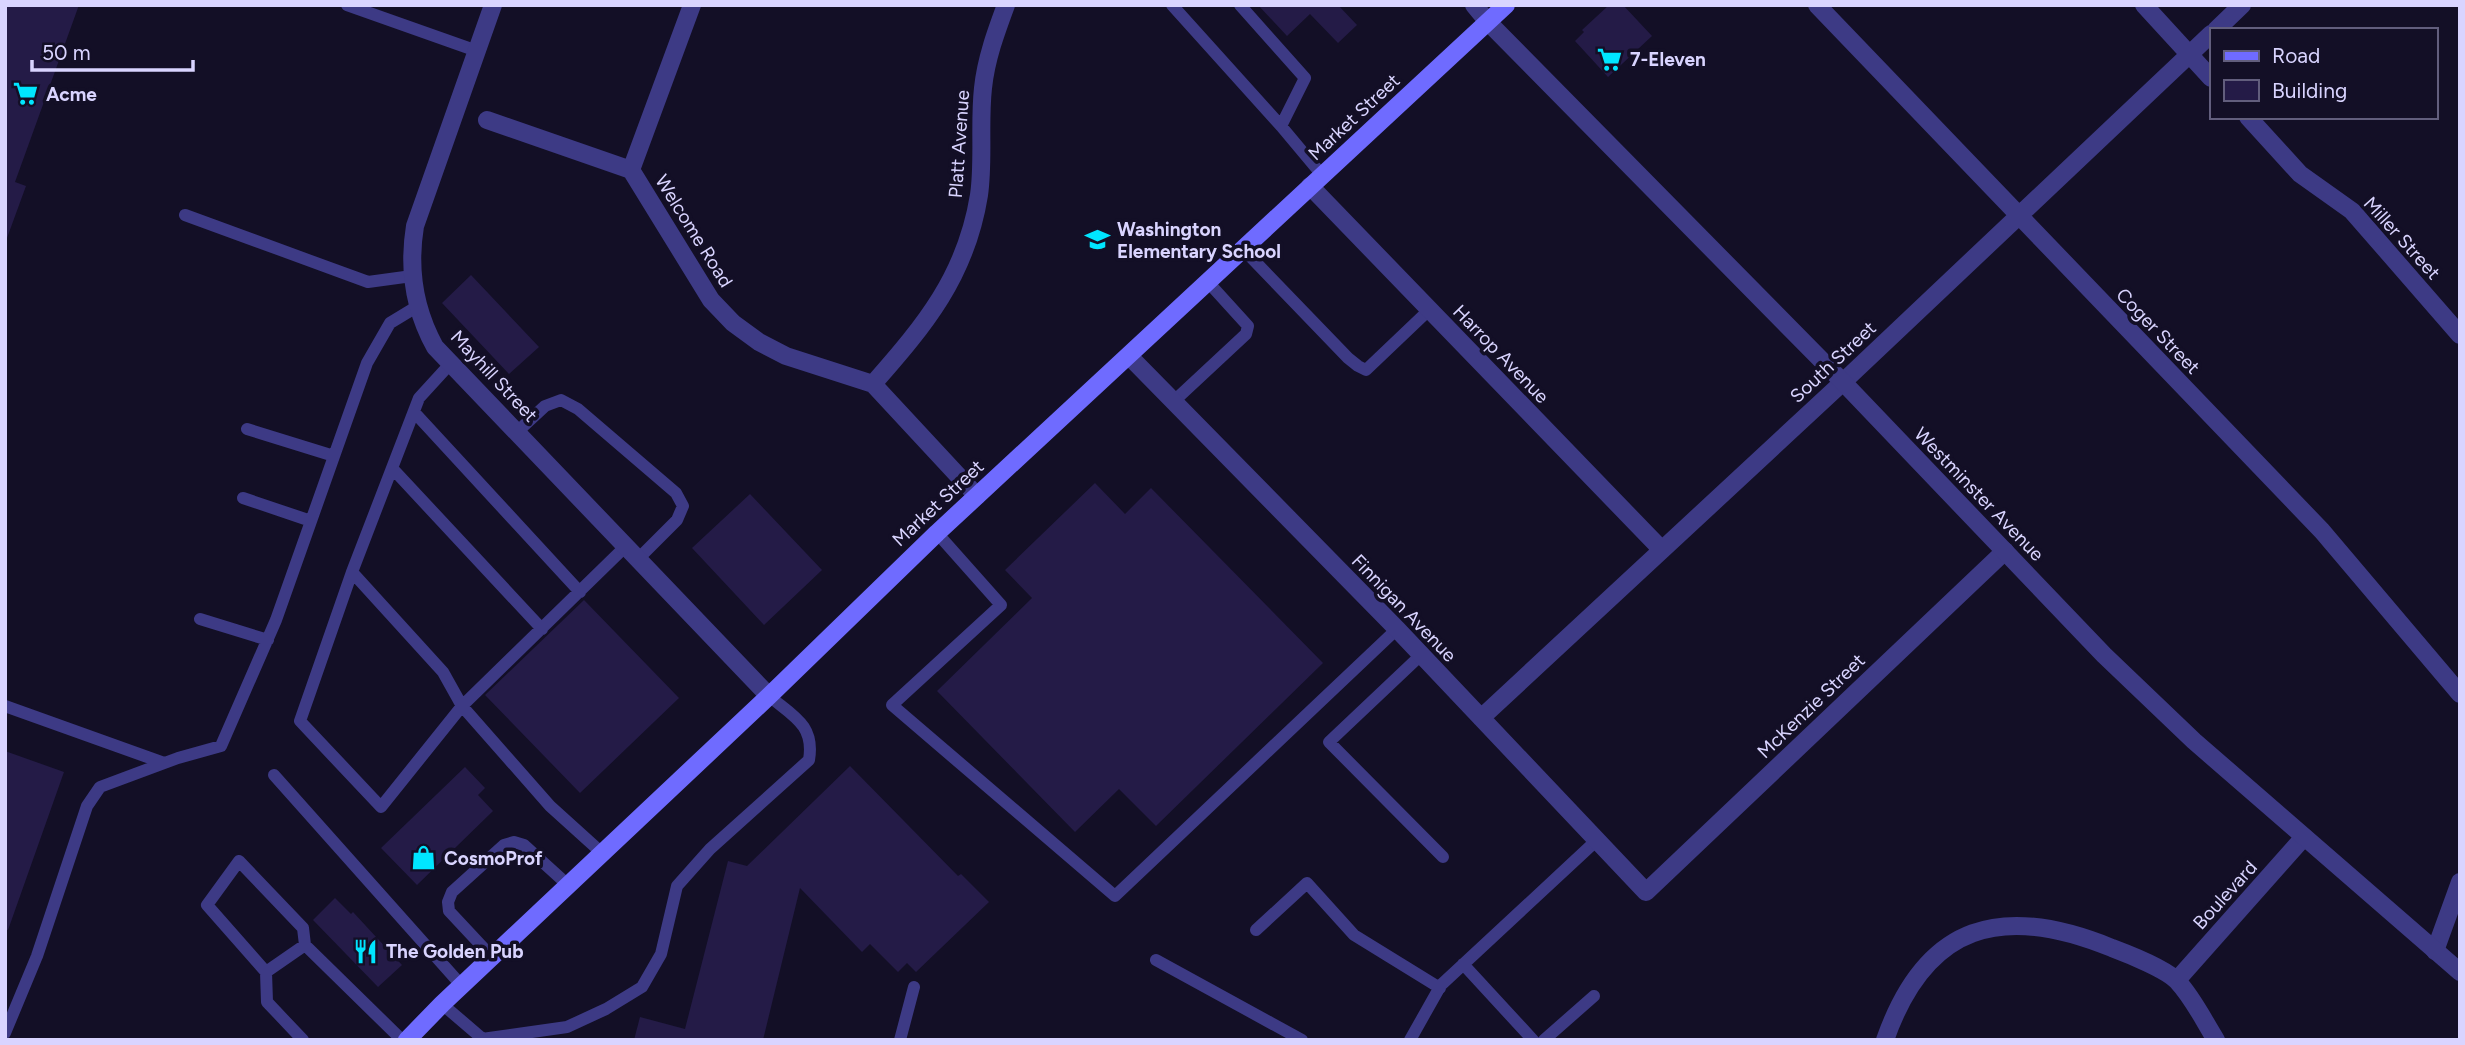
<svg xmlns="http://www.w3.org/2000/svg" width="2465" height="1045" viewBox="0 0 2465 1045" font-family="Figtree,sans-serif">
  <style>
    .building { fill: #241b47 }
    .lines { fill: none; stroke-linecap: round; stroke-linejoin: round }
    .service { stroke: #3d3a85; stroke-width: 12 }
    .minor { stroke: #3d3a85; stroke-width: 18 }
    .tertiary { stroke: #3d3a85; stroke-width: 18 }
    .secondary { stroke: #6f6bff; stroke-width: 18 }
    .labels { text-anchor: middle; dominant-baseline: central; stroke-width: 7; stroke-linejoin: round; paint-order: stroke }
    .poi-label { font-size: 19px; font-weight: bold; fill: #d9d4ff; stroke: #130f26; text-anchor: start }
    .street-label { font-size: 19px; fill: #d9d4ff; stroke: #130f26 }
  </style>
  <rect width="100%" height="100%" fill="#130f26"/>
  <path class="building" d="M5,5H79L15,182L26,186L7,238H5Z
    M1258,5H1338L1357,25L1338,43L1310,14L1287,36Z
    M1609,5H1623L1652,36L1608,77L1575,41L1584,32L1582,30Z
    M471,275L539,347L509,374L442,303Z
    M1095,483L1125,514L1151,488L1323,663L1156,826L1119,789L1075,832L937,691L1032,598L1005,570Z
    M750,494L822,570L764,625L692,548Z
    M584,600L679,698L580,793L485,695Z
    M5,751L64,772L8,930L5,929Z
    M850,766L958,876L961,874L989,902L916,972L907,963L898,972L870,944L862,952L800,888L763,1040H634L640,1017L685,1029L728,861L747,866Z
    M465,767L485,788L478,795L493,811L417,885L381,848Z
    M335,898L351,914L353,912L402,965L378,987L313,920Z"/>
  <g class="lines">
    <path class="service" d="M347,5L477,51
      M1172,5L1281,126L1322,175
      M1240,5L1305,78L1281,126
      M185,215L368,282L412,276
      M1243,249L1348,358L1358,366L1366,370L1429,310
      M451,363L419,398L352,572L300,721L381,807L462,706L626,546
      M1173,402L1246,334L1248,326L1208,282
      M414,412L580,592
      M247,429L334,456
      M517,432L545,406L561,400L578,409L676,493L683,506L677,520L638,559
      M392,468L542,629
      M243,498L311,521
      M937,533L1001,605L892,705L1115,896L1397,629
      M352,572L443,672L462,706L550,806L602,853
      M200,619L268,640
      M1421,655L1329,742L1443,857
      M5,706L164,763
      M274,775L462,986
      M1256,930L1307,883L1354,935L1440,988
      M492,957L449,911L448,902L452,892L504,845L514,842L524,845L568,885
      M1156,960L1302,1040
      M1463,964L1533,1040
      M266,972L305,945
      M442,1004L484,1040
      M5,1033L37,956L87,806L100,787L178,758L221,746L276,620L367,363L390,323L418,306
      M482,1039L567,1027L606,1009L642,987L661,954L677,886L710,849L809,760C815,725 793,716 769,696
      M303,1040L267,1002L266,972L207,905L239,861L303,928L305,945L402,1040
      M900,1040L914,987
      M1410,1040L1441,985L1597,840
      M1544,1040L1594,996"/>
    <path class="minor" d="M493,5L415,226C408,269 414,309 435,347L769,696
      M1474,5L1488,22
      M1817,5L2322,531L2460,694
      M2144,5L2211,78
      M2216,30L2242,5
      M2248,117L2300,174L2352,211L2460,335
      M487,120L631,170L711,300L733,323L759,342L786,356L873,384L977,496
      M631,170L692,5
      M1310,186L1662,550
      M1129,356L1397,629L1646,892L2005,551
      M873,384C925,325 966,276 979,195C984,160 979,124 983,88C986,59 996,32 1006,5
      M1481,718L1843,382L2211,34
      M2435,951L2460,882
      M2177,980L2304,837
      M1885,1040C1926,923 2002,903 2112,948C2128,954 2168,970 2178,982C2193,998 2204,1021 2216,1040"/>
    <path class="tertiary" d="M1488,22L1843,382L2104,655L2194,741L2460,972"/>
    <path class="secondary" d="M407,1040L442,1004L769,696L937,533L1506,5"/>
  </g>
  <defs>
    <symbol id="supermarket-bare" viewBox="-9 -9 18 18"><path d="M-6-5.5h2.5l.6 2H6L4.5 2H-2.5L-4.4-4H-6ZM-1.5 3.2a1.3 1.3 0 1 0 .1 0ZM3 3.2a1.3 1.3 0 1 0 .1 0Z" fill="#00e5ff" stroke="#130f26" stroke-width="2.5" paint-order="stroke"/></symbol>
    <symbol id="school-bare" viewBox="-9 -9 18 18"><path d="M0-5L7-2L0 1L-7-2ZM-4 1L0 2.5L4 1V4Q0 6-4 4Z" fill="#00e5ff" stroke="#130f26" stroke-width="2.5" paint-order="stroke"/></symbol>
    <symbol id="shop-bare" viewBox="-9 -9 18 18"><path d="M-5-2.5h2.3a2.7 3.5 0 0 1 5.4 0H5L5.5 6h-11ZM-1.5-2.5h3a1.5 2.3 0 0 0-3 0Z" fill="#00e5ff" stroke="#130f26" stroke-width="2.5" paint-order="stroke"/></symbol>
    <symbol id="restaurant-bare" viewBox="-9 -9 18 18"><path d="M-5-6h1v4h1v-4h1v4h1v-4h1v5L-1.5 .5V6h-2V.5L-5-1ZM5-6V6H3V1.5H1.5Q1.5-4 5-6Z" fill="#00e5ff" stroke="#130f26" stroke-width="2.5" paint-order="stroke"/></symbol>
  </defs>
  <g fill-rule="evenodd">
    <use href="#supermarket-bare" x="1592" y="42" width="35" height="35"/>
    <use href="#supermarket-bare" x="8" y="76" width="35" height="35"/>
    <use href="#school-bare" x="1080" y="222" width="35" height="35"/>
    <use href="#shop-bare" x="406" y="840" width="35" height="35"/>
    <use href="#restaurant-bare" x="348" y="934" width="35" height="35"/>
  </g>
  <g class="labels">
    <g class="poi-label">
      <text x="1630" y="59">7-Eleven</text>
      <text x="46" y="94">Acme</text>
      <text x="1117" y="229">Washington<tspan x="1117" dy="22">Elementary School</tspan></text>
      <text x="444" y="858">CosmoProf</text>
      <text x="386" y="951">The Golden Pub</text>
    </g>
    <g class="street-label">
      <text transform="translate(1354 117) rotate(-43)">Market Street</text>
      <text transform="translate(959 144) rotate(-86)">Platt Avenue</text>
      <text transform="translate(694 231) rotate(58)">Welcome Road</text>
      <text transform="translate(2402 238) rotate(48)">Miller Street</text>
      <text transform="translate(2158 331) rotate(46)">Coger Street</text>
      <text transform="translate(1501 354) rotate(46)">Harrop Avenue</text>
      <text transform="translate(1833 362) rotate(-43)">South Street</text>
      <text transform="translate(494 376) rotate(47)">Mayhill Street</text>
      <text transform="translate(1979 494) rotate(46)">Westminster Avenue</text>
      <text transform="translate(938 503) rotate(-43)">Market Street</text>
      <text transform="translate(1404 608) rotate(46)">Finnigan Avenue</text>
      <text transform="translate(1811 706) rotate(-44)">McKenzie Street</text>
      <text transform="translate(2225 895) rotate(-48)">Boulevard</text>
    </g>
  </g>
  <rect width="2465" height="1045" fill="none" stroke="#d9d4ff" stroke-width="14"/>
  <rect x="2210" y="28" width="228" height="91" fill="#130f26" stroke="#625e7d" stroke-width="2"/>
  <rect x="2224" y="51" width="35" height="10" fill="#6f6bff" stroke="#625e7d" stroke-width="2"/>
  <text x="2272" y="63" font-size="21" fill="#d9d4ff">Road</text>
  <rect x="2224" y="80" width="35" height="21" fill="#241b47" stroke="#625e7d" stroke-width="2"/>
  <text x="2272" y="98" font-size="21" fill="#d9d4ff">Building</text>
  <path d="M32 60v10h161v-10" fill="none" stroke="#d9d4ff" stroke-width="3.5"/>
  <text x="42" y="60" font-size="21" fill="#d9d4ff" stroke="#130f26" stroke-width="5" paint-order="stroke">50 m</text>
</svg>
